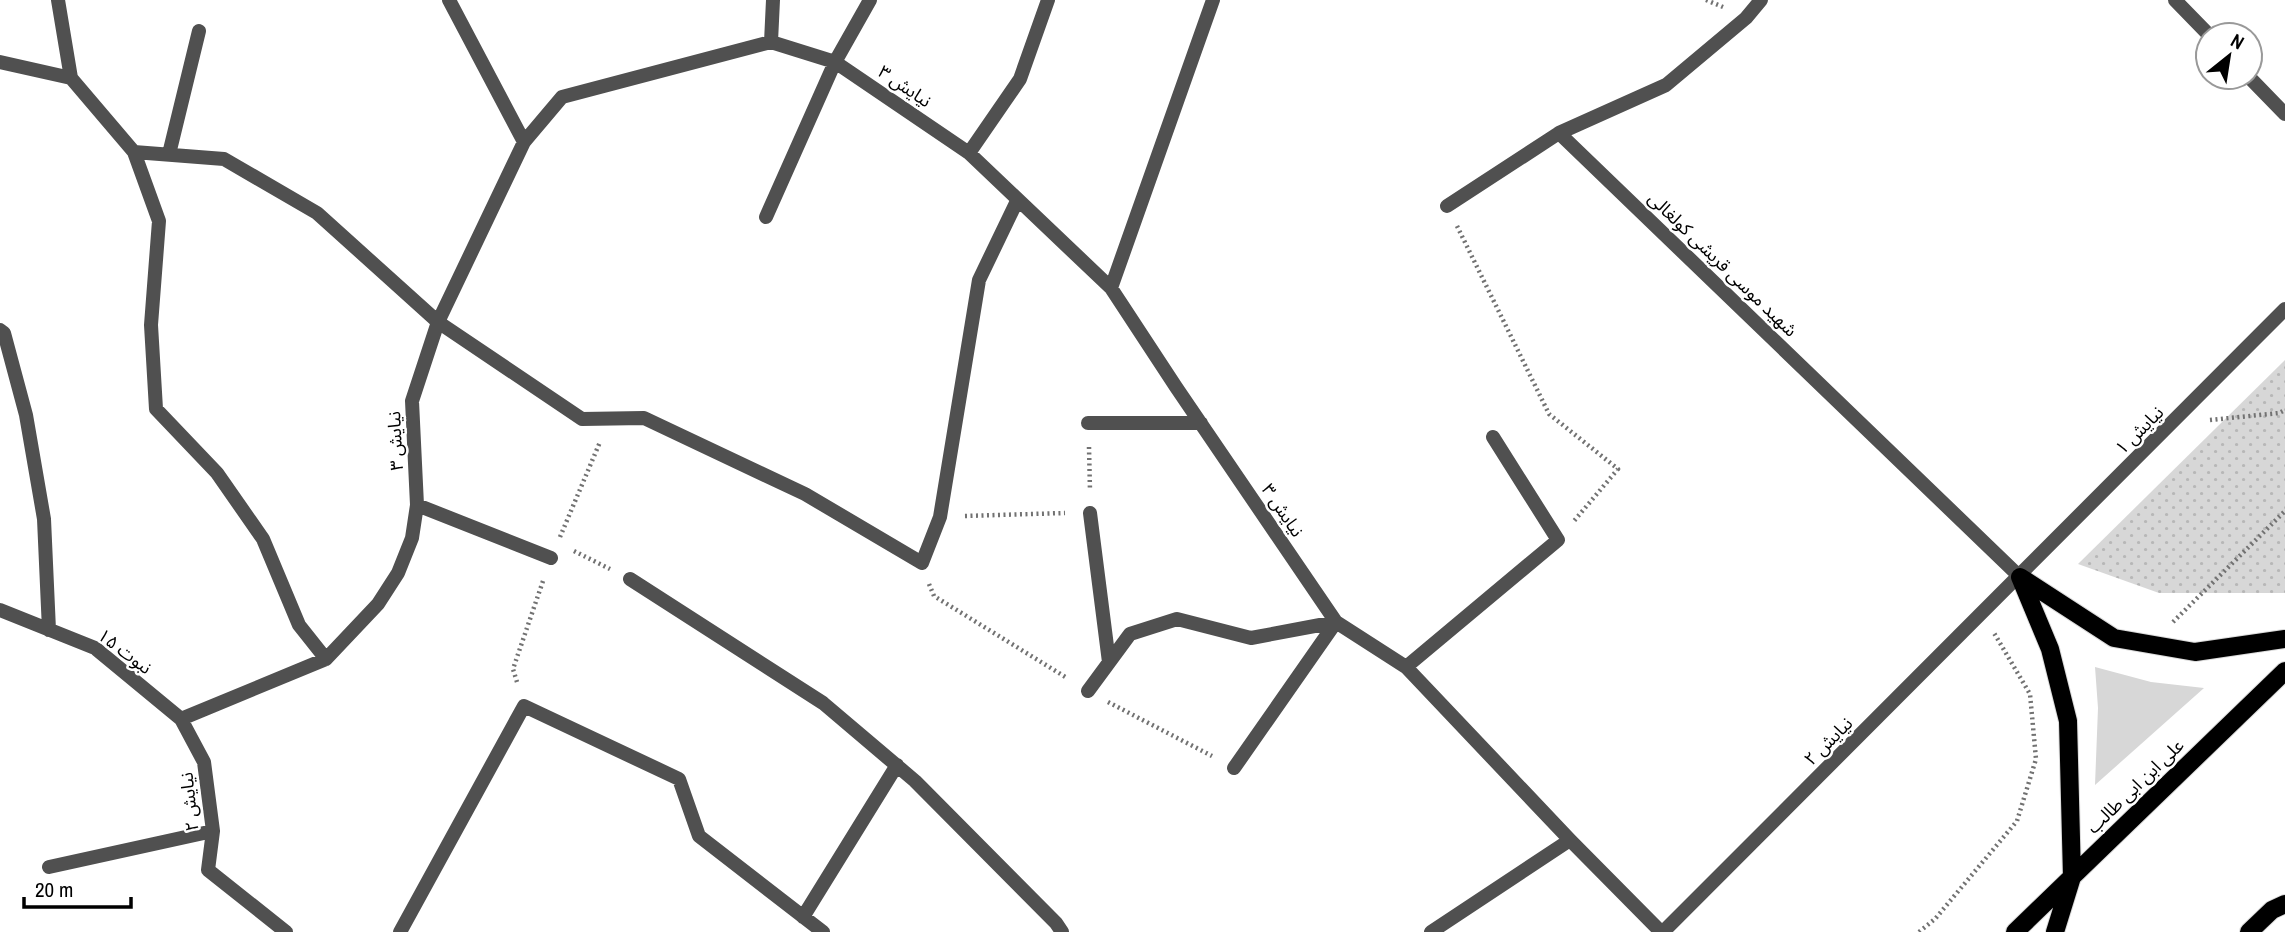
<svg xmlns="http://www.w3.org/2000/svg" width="2285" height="932" viewBox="0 0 2285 932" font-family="'Archivo Narrow','Noto Sans Arabic',sans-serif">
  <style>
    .grass { fill: #d7d7d7 }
    .park { fill: url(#park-dots) }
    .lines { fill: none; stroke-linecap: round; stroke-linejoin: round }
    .primary-casing { stroke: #dbdbdb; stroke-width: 20 }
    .path { stroke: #727272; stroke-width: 4.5; stroke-dasharray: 2 3.5; stroke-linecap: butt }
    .street { stroke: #505050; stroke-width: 14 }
    .primary { stroke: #000; stroke-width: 18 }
    .labels { text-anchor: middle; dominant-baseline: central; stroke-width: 5; stroke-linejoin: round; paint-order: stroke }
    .street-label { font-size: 18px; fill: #000; stroke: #fff }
  </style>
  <defs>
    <pattern id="park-dots" width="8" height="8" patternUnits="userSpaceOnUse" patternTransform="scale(1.75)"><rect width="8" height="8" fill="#d7d7d7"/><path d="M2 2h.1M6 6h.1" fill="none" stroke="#b7b7b7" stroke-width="1.8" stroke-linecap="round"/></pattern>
  </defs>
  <rect width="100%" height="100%" fill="#fff"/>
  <path class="grass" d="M2095,667L2151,682L2204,688L2095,785L2098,708Z"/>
  <path class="park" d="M2285,360V593H2159L2078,564Z"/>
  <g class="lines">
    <defs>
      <path id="primary" d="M2015,932L2285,671
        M2055,932L2072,877L2068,721L2050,649L2020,577L2114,638L2195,652L2285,639
        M2249,932L2272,910L2285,904"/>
    </defs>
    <use href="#primary" class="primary-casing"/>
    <path class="path" d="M1706,0L1723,7
      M1457,226L1549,414L1618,469L1574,521
      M2210,420L2279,413L2285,410
      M1089,447L1090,491
      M965,516L1065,513
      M560,537L600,442
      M574,551L610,569
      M929,584L934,596L1067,678
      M2173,622L2285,511
      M517,682L513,669L543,581
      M1108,702L1212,756
      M1919,932L1935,919L2017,821L2036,759L2030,694L1994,633"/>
    <path class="street" d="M58,0L71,78L134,152L159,221L151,325L156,409L217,473L263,539L299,625L326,659
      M449,0L524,142
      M1761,0L1746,18L1666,85L1559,133L2020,577
      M2175,0L2209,35
      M771,42L773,0
      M0,62L71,78
      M2249,77L2285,114
      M134,152L224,159L317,213L438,322L582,419L644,418L805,494L922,563L940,517L979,280L1017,201
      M969,153L1020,79L1048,0
      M169,154L199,31
      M1447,206L1559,133
      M766,217L835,62L870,0
      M1111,288L1213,0
      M0,330L4,333L26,415L44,519L49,630
      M1088,423H1201
      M417,505L551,558
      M1090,513L1109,662
      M630,579L823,703L915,781L1056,923L1062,932
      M0,610L95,648L181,719L204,762L213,831L208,870L286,932
      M1406,667L1558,540L1493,437
      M1088,691L1130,634L1177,619L1251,638L1336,622
      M181,719L326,659L378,604L398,573L412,538L417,505L412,401L438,322L524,142L562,97L771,42L835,62L969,153L1111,288L1176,387L1336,622L1406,667L1570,840L1661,932
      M1234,768L1336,622
      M49,867L213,831
      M803,917L897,765
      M400,932L524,706L679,779L699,836L823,932
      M1431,932L1570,840
      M1663,932L2285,309"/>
    <use href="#primary" class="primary"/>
  </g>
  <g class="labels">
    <g class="street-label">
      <text transform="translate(905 86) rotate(34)">نیایش ۳</text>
      <text transform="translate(1723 264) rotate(44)">شهید موسی قریشی کولغالی</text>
      <text transform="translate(2139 430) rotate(-45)">نیایش ۱</text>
      <text transform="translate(395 441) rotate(-93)">نیایش ۳</text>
      <text transform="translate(1283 510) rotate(56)">نیایش ۳</text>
      <text transform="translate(125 651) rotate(37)">نبوت ۱۵</text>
      <text transform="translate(1828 741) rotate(-45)">نیایش ۲</text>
      <text transform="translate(2135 786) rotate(-44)">علی ابن ابی طالب</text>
      <text transform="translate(189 802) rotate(-96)">نیایش ۲</text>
    </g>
  </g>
  <g transform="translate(2229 56) rotate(30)"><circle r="33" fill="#ffffff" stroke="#999999" stroke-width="2"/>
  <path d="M0-5L12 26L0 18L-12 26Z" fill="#000000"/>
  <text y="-10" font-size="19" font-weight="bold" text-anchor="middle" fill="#000000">N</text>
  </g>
  <path d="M24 897v10h107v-10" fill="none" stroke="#000000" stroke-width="3.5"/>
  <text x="35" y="897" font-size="21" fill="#000000" stroke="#ffffff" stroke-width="5" paint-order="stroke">20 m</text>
</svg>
